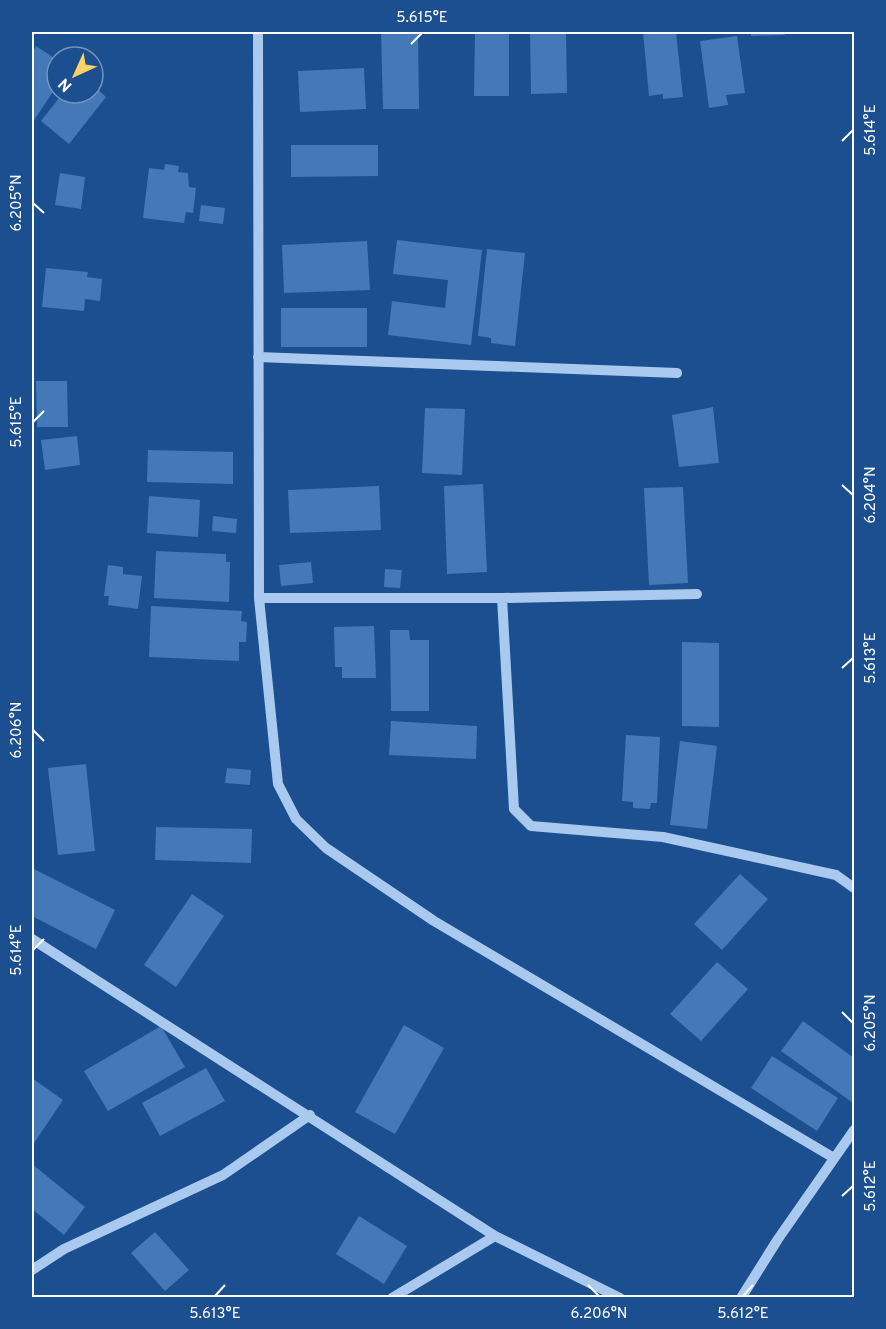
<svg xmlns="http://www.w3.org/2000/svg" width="886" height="1329" viewBox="0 0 886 1329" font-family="Overpass,sans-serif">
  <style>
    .building { fill: #4478b7 }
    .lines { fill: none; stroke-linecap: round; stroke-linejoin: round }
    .minor { stroke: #a9c9ee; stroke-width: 10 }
    .ticks { fill: none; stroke: #fff; stroke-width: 2 }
    .neatline { fill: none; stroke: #fff; stroke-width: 2 }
    .ticks-label { font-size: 15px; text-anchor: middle; fill: #fff }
  </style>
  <rect width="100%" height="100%" fill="#1b4f8f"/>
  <path class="building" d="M381,32H418L419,109H383Z
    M475,32H509V96H474Z
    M530,32H566L567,93L531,94Z
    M643,32H676L683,97L663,99V94L649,96Z
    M751,32H785V35L751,36Z
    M737,36L745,93L726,95L728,105L709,108L700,41Z
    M36,46L57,60V86L34,120L32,118V53Z
    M364,68L366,109L300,112L298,71Z
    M93,74L103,82L97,89L106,97L69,144L41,121L63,93H93Z
    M291,145H378V176L291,177Z
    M165,164L179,166L178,172L188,173L189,187L196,188L193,213L186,212L184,223L143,218L149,168L164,170Z
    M60,173L85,177L81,209L55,205Z
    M201,205L225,208L223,224L199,221Z
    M397,240L482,250L471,345L388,335L392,301L445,308L448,280L393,274Z
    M367,241L370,290L284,293L282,245Z
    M487,249L525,253L515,346L491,343V338L478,336Z
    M46,268L88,272L87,277L102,279L100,301L85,299L84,311L42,307Z
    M281,308H367V347H281Z
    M36,381H67L68,427H37Z
    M713,407L719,463L679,467L672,415Z
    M425,408L465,409L462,475L422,473Z
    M77,436L80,465L45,470L41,440Z
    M148,450L233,452V484L147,482Z
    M483,484L487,572L447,574L444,486Z
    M379,486L381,530L290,533L288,490Z
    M683,487L688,583L649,585L644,488Z
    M149,496L200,500L198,537L147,533Z
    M213,516L237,519L236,533L212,531Z
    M156,551L226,554V562H230L229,602L154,598Z
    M311,562L313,583L281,586L279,565Z
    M108,565L123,567V574L142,576L138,609L108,605L109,596H104Z
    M385,569L402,570L400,588L384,587Z
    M151,606L242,611L241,621L247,622L246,642H239V661L149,657Z
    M374,626L376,678H342V667H335L334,627Z
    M390,630H409L410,640H429V711H391Z
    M682,642L719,643V727L682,726Z
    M391,721L477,726L476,759L389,755Z
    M626,735L660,737L657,803H651L650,809L633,808V802L622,801Z
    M680,741L717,746L707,829L670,825Z
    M86,764L95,851L58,855L48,768Z
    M227,768L251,770L250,785L225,783Z
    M156,827L252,829L251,863L155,860Z
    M32,868L115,910L96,949L32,916Z
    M740,874L768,899L722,950L694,924Z
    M192,894L224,916L176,987L144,965Z
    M717,962L748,989L701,1041L670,1014Z
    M803,1021L854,1058L853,1103L781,1051Z
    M404,1025L444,1048L395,1134L355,1112Z
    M161,1026L185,1067L108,1111L84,1071Z
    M772,1056L838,1098L817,1131L751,1088Z
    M206,1068L225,1101L160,1136L142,1103Z
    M32,1078L63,1100L32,1146Z
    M32,1164L85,1207L64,1235L32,1209Z
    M359,1216L407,1246L384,1284L336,1254Z
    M155,1232L189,1270L165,1291L131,1253Z"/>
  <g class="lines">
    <path class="minor" d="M258,32L259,598L278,784L296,819L326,848L434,921L834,1158
      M258,357L677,373
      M259,598H502L697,594
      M502,598L514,809L531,826L663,837L836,875L854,888
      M32,939L495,1236L620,1298
      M32,1270L64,1249L223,1175L310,1115
      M392,1298L495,1236
      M741,1298L778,1239L854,1130"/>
  </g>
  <path class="ticks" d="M411,44L422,33M842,141L853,130M33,203L44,213M33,422L44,411M842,485L853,495M842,668L853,658M33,730L44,741M33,950L44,939M842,1012L853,1023M842,1196L853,1186M588,1285L599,1296M215,1296L225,1285M743,1296L753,1285"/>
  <rect width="886" height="1329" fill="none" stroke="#1b4f8f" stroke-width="66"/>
  <g transform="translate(75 75) rotate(225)"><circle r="28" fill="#1b4f8f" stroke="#7695bc" stroke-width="1.5"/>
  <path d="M0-4.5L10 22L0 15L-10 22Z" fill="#ffd166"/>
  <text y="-9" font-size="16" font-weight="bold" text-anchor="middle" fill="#ffffff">N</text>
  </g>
  <rect x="33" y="33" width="820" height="1263" class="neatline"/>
  <g class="ticks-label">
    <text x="422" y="22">5.615°E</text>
    <text transform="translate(870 130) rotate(-90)" y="5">5.614°E</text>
    <text transform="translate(16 203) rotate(-90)" y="5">6.205°N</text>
    <text transform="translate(16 422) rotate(-90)" y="5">5.615°E</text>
    <text transform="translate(870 495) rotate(-90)" y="5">6.204°N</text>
    <text transform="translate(870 658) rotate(-90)" y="5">5.613°E</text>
    <text transform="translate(16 730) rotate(-90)" y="5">6.206°N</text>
    <text transform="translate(16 950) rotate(-90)" y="5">5.614°E</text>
    <text transform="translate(870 1023) rotate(-90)" y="5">6.205°N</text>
    <text transform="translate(870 1186) rotate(-90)" y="5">5.612°E</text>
    <text x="215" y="1318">5.613°E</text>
    <text x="599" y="1318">6.206°N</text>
    <text x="743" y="1318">5.612°E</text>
  </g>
</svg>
